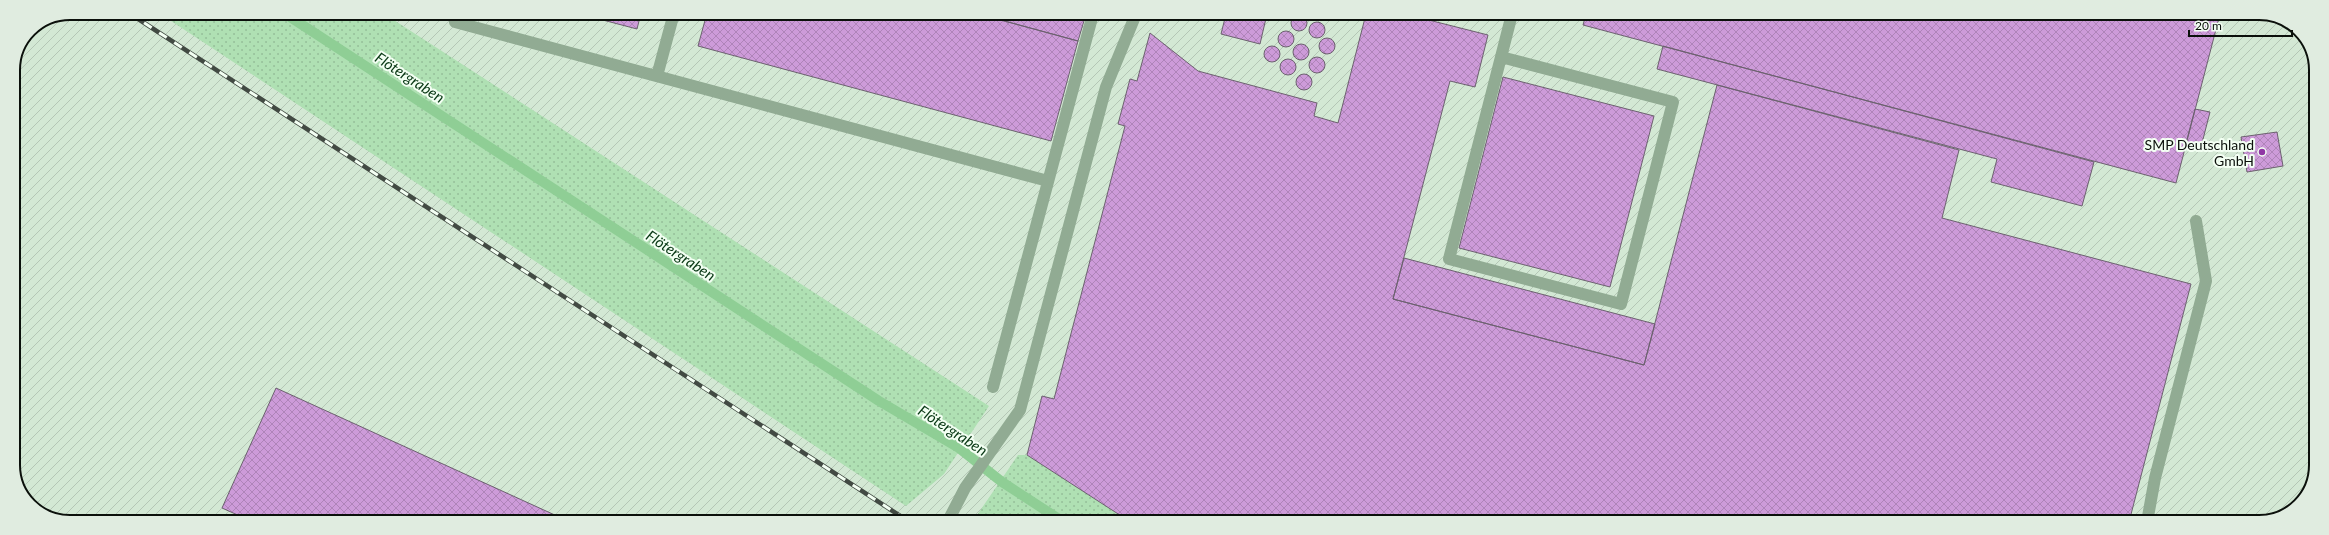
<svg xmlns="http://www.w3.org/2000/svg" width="2329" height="535" viewBox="0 0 2329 535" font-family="Lato,sans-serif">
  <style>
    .industrial { fill: url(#industrial-furrows) }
    .grass { fill: url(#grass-dots) }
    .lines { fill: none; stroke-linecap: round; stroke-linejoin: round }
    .stream { stroke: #8fce95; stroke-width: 10 }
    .building { fill: url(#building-cross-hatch); stroke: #6c616f }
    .lane { stroke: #91ab93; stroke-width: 12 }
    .rail-casing { stroke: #424a43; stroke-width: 4.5 }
    .rail { stroke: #f3fff3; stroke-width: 3; stroke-dasharray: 9; stroke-linecap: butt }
    .poi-dot { fill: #9038a5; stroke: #f3fff3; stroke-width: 1.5 }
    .labels { text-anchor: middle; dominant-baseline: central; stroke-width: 4; stroke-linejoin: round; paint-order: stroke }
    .poi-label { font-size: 14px; fill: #0b100b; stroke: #f3fff3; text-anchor: end }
    .water-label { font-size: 15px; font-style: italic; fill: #073713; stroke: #f3fff3 }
    .rim { fill: none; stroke: #0b100b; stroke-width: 2 }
  </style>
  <defs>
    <pattern id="industrial-furrows" width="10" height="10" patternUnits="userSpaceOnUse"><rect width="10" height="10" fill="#d3e8d4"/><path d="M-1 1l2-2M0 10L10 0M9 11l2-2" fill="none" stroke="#b4c6b5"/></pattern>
    <pattern id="grass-dots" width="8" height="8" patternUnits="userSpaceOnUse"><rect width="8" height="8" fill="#afe0b3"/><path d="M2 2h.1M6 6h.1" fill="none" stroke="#95bf99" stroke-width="1.8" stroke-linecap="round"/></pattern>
    <pattern id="building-cross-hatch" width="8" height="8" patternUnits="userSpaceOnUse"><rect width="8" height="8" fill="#cd9bd9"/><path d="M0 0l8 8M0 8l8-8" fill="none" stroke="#af84b9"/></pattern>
  </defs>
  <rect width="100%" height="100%" fill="#e3f3e4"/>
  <path class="industrial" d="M70,13L2271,14L2302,32L2316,66L2315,477L2294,510L2260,522L58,521L27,503L13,473V69L30,29Z"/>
  <path class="grass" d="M159,13H383L989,406L944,474L906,506Z
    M1018,455H1027L1129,521H973Z"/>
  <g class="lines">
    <path class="stream" d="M284,13L879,401L959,448L1002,482L1062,521"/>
  </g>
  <path class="building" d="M576,13H641L637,29Z
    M707,13H975L1078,41L1051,141L698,46Z
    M975,13L1086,14L1078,41Z
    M1226,14H1267L1260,44L1221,34Z
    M1366,14H1405L1488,35L1475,87L1450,81L1393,299L1644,365L1717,85L1959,150L1942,218L2191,284L2129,522L1129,521L1027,455L1042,396L1054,399L1125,126L1118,124L1130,79L1137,81L1150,33L1198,71L1317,103L1314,116L1338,123Z
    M1586,14H2220L2176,183L1583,25Z
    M1291 23a8 8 0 1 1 16 0a8 8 0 1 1-16 0Z
    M1309 30a8 8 0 1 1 16 0a8 8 0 1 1-16 0Z
    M1278 39a8 8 0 1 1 16 0a8 8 0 1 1-16 0Z
    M1319 46a8 8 0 1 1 16 0a8 8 0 1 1-16 0Z
    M1293 52a8 8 0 1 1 16 0a8 8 0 1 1-16 0Z
    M1663,46L2094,162L2082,206L1991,182L1997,159L1657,69Z
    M1264 54a8 8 0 1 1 16 0a8 8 0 1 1-16 0Z
    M1309 65a8 8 0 1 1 16 0a8 8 0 1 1-16 0Z
    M1280 67a8 8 0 1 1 16 0a8 8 0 1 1-16 0Z
    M1296 82a8 8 0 1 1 16 0a8 8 0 1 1-16 0Z
    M1503,77L1654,116L1610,287L1459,248Z
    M2195,109L2210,112L2201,147L2186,143Z
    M2277,132L2283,166L2247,172L2241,137Z
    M1404,258L1655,324L1644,365L1393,299Z
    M276,388L568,521H251L222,508Z"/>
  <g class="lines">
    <path class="lane" d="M455,22L1048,181
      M1501,57L1673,102L1621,304L1449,259Z
      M1501,57L1512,14
      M657,76L674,13
      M993,387L1093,14
      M948,521L965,488L1020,410L1106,87L1136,14
      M2147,522L2155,478L2206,281L2196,221"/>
    <defs>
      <path id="rail" d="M129,13L908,521"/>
    </defs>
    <use href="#rail" class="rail-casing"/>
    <use href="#rail" class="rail"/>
  </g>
  <circle class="poi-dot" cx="2262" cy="152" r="4"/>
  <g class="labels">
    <g class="poi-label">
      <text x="2254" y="144">SMP Deutschland<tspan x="2254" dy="16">GmbH</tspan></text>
    </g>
    <g class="water-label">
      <text transform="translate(410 77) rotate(33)">Flötergraben</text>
      <text transform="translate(681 255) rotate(33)">Flötergraben</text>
      <text transform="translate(953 430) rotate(33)">Flötergraben</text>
    </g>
  </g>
  <path d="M0 0H2329V535H0ZM70 20H2259A50 50 0 0 1 2309 70V465A50 50 0 0 1 2259 515H70A50 50 0 0 1 20 465V70A50 50 0 0 1 70 20Z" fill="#e0ece0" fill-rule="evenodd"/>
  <path class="rim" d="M70 20H2259A50 50 0 0 1 2309 70V465A50 50 0 0 1 2259 515H70A50 50 0 0 1 20 465V70A50 50 0 0 1 70 20Z"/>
  <path d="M2189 30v6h103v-6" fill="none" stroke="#0b100b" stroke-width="2"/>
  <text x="2195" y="30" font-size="12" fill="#0b100b" stroke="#f3fff3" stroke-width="3" paint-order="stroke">20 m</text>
</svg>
